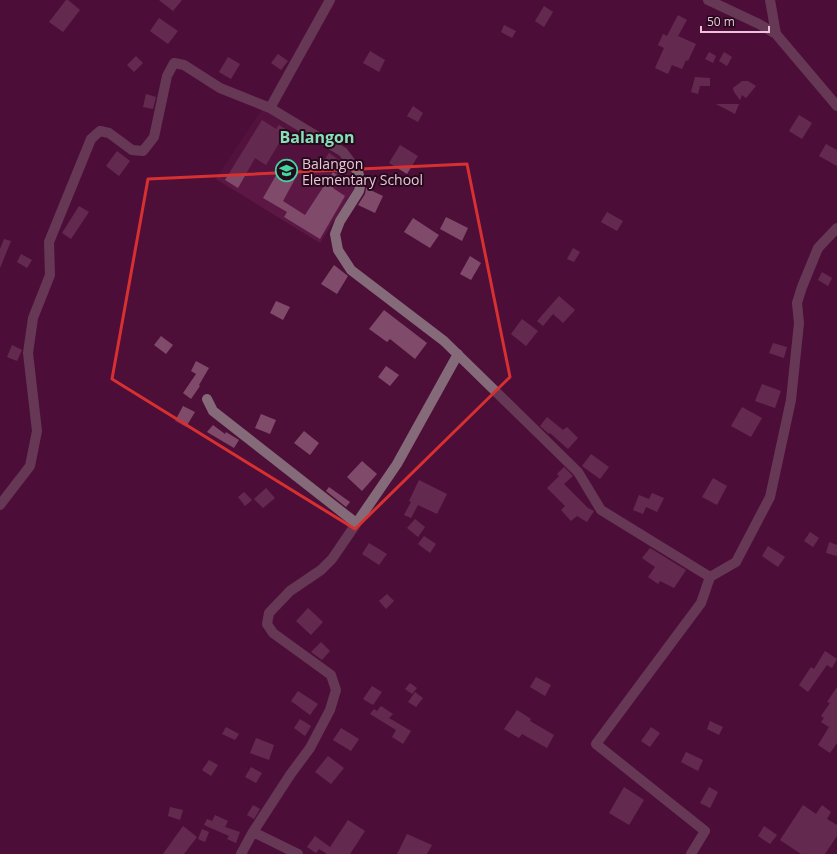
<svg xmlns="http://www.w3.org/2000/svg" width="837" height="854" viewBox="0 0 837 854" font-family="'Open Sans',sans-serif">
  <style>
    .built { fill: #5c1745 }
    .building { fill: #804b6a }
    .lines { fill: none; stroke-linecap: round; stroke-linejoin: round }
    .minor { stroke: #856b79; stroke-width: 10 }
    .marked { fill: none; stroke: #d73031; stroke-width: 3; stroke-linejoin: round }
    .labels { text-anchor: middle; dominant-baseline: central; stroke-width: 4; stroke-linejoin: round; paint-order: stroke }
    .poi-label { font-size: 14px; fill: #ebc4d9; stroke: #240a1a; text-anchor: start }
    .quarter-label { font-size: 16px; font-weight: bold; fill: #88dfb9; stroke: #240a1a }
  </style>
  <rect width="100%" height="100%" fill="#4d0f38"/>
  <path class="built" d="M263,108L347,162L358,182L320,243L216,179Z"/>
  <path class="building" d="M66,0H68L80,10L63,32L49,22Z
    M159,0H182L173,11Z
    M544,6L553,12L544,27L535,21Z
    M678,15L687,20L678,36L696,44L688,61L686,60L682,69L672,65L668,74L655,68L664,48L658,45L663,34L667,36Z
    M159,18L178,31L168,44L150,31Z
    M504,25L516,31L512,38L501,32Z
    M370,51L385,60L379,72L363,63Z
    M709,52L716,56L713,63L705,59Z
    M724,52L732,57L727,66L719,61Z
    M278,54L288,61L281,70L271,63Z
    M136,56L143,63L134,72L127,65Z
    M228,57L240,64L231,79L219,72Z
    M695,77L710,78V86H700L698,94L691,92Z
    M742,81H748L756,86L746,98L742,95L740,100L734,92L733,88Z
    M146,94L156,97L153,109L143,107Z
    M716,104H739L735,114Z
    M413,106L423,113L418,122L407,116Z
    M799,115L812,123L802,139L789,131Z
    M262,120L276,129L279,125L287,130L266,165L255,158L238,188L225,180Z
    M826,144L837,150V166L819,156Z
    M400,145L418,156L407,174L389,163Z
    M117,151L130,161L119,176L106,166Z
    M329,153L344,164L338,173L322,164Z
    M279,170L295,179L283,201L305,215L333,172L340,177L333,188L345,196L320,239L284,217L287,212L263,198Z
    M366,188L383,196L375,213L358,205L365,194Z
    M79,206L89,212L71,239L62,233Z
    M607,212L623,221L617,231L601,222Z
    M446,217L468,228L462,241L440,229Z
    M413,218L439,235L430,248L404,232Z
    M4,239L11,241L0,268V249Z
    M573,248L580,252L574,262L567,259Z
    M21,254L32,260L27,268L17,262Z
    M470,256L481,263L471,280L460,274Z
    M334,265L348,276L337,294L321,284Z
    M822,272L832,278L828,286L818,280Z
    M559,296L575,310L563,323L553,314L543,326L537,321Z
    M276,301L290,307L283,320L270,313Z
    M384,310L427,343L415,359L390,339L387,342L369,329Z
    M522,319L538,331L526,346L511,334Z
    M161,336L173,345L166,354L154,345Z
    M773,343L787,347L784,358L769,353Z
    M12,345L22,350L17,361L7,357Z
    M196,361L209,368L199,385L200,386L191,399L183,393L196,374L191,371Z
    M386,366L399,375L390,386L378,377Z
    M762,384L781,391L775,408L755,401Z
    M183,406L195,412L186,427L175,421Z
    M742,407L762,418L751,437L731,426Z
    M261,414L276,420L270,434L255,428Z
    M547,417L563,430L567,427L578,438L568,449L550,433L549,434L540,426Z
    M213,425L225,434L226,432L239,440L234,448L207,432Z
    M304,431L319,443L310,455L294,443Z
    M591,454L609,467L600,479L582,466Z
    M362,461L377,474L362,491L347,477Z
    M564,467L573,476L564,484L588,508L594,511L587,522L577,516L571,521L561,510L565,506L547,488L559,476L557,474Z
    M713,478L727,486L717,505L702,497Z
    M419,480L447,494L437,514L418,505L411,518L404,515L411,502L409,501Z
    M329,487L350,502L346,507L326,491Z
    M266,488L275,498L263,508L254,499Z
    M244,492L252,500L245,506L238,497Z
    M652,493L664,498L657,512L646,507L643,514L633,510L639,495L649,499Z
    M415,519L425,527L418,537L407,528Z
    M810,532L819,538L813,547L804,541Z
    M424,536L436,544L430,553L418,544Z
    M829,542L837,545V556L826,553Z
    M369,543L387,554L379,565L362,554Z
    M768,546L785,557L778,567L762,556Z
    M650,548L686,570L674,588L660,581L658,584L648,577L655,567L642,558Z
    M387,594L394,601L386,609L379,601Z
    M308,608L323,622L311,635L296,621Z
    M321,642L330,651L322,660L311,652Z
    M825,651L837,659L832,668L827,665L808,692L799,685L811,667L814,669Z
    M536,677L551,685L545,696L530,687Z
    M410,683L417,688L412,694L405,689Z
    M372,686L382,692L373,705L363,699Z
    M837,687V743L830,753L818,745L829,727L821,722L824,718L821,716L830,703L827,702Z
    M298,691L318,704L310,715L291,701Z
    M415,692L423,698L416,707L408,702Z
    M381,706L393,714L389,718L411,731L403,744L392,737L396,730L370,714L374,709L377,711Z
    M517,710L531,719L530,721L554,735L547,748L522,734L519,738L504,729Z
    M300,719L311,726L305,736L294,728Z
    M710,721L723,727L719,735L707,729Z
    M226,727L239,734L235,740L222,734Z
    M651,727L660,733L650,747L641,741Z
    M341,728L359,739L351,751L333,740Z
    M256,738L274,745L269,760L250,753Z
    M686,752L703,760L698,771L681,762Z
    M328,756L344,768L331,784L315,772Z
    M209,760L218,765L211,776L202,770Z
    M251,767L262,773L256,783L245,777Z
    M624,787L644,800L629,825L609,813Z
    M709,787L718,792L710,808L700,803Z
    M253,805L260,809L254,819L247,815Z
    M803,805L816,814L822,805L831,812L827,819L837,825V836L825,854H801L780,840Z
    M170,807L183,810L180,820L168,816Z
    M215,815L228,821L225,827L240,832L236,843L227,839L229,836L204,825L207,819L212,821Z
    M348,820L365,831L350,854H325L326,853L319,849L316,853L307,847L315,836L330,847Z
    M183,826L197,837L184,854H163Z
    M764,826L777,835L770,844L758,836Z
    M202,829L209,832L205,842L198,839Z
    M407,834L432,845L427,854H397Z"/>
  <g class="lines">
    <path class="minor" d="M708,0L759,24L776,34L837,106
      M770,0L776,34
      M270,108L330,0
      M207,399L213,411L356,523
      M0,505L30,466L37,431L28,353L33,318L50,275L49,242L91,139L100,131L109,133L132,150L143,151L154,137L167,76L174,63L184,65L220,88L270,108L343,152L358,172L361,182L359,191L340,221L335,234L338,250L351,270L444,341L578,472L601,510L710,577L701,603L596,744L705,831L691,854
      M710,577L736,562L770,497L791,400L799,323L797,303L802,287L818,248L837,228
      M253,832L290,775L310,748L330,710L336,690L331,675L273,633L267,624L269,613L290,591L321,570L332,559L397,464L458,354
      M241,854L253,832L298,854"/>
  </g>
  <path d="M0 0H837V854H0ZM467,164L510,377L355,529L112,379L148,179Z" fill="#4d0f38" fill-opacity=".55" fill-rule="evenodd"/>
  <path class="marked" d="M467,164L510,377L355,529L112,379L148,179Z"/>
  <defs>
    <symbol id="school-ring" viewBox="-11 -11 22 22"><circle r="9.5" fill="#240a1a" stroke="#43d4a0" stroke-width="1.5"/><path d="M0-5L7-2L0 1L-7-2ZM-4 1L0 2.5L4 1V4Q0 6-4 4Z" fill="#43d4a0"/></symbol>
  </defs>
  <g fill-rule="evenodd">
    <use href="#school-ring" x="274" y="158" width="25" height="25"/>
  </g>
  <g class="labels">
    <g class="poi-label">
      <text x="302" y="163">Balangon<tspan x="302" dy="16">Elementary School</tspan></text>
    </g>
    <g class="quarter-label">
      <text x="317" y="137">Balangon</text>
    </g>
  </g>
  <path d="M701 26v6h68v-6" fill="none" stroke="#ebc4d9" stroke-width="2"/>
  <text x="707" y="26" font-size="12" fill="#ebc4d9" stroke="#240a1a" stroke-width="3" paint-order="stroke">50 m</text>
</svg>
